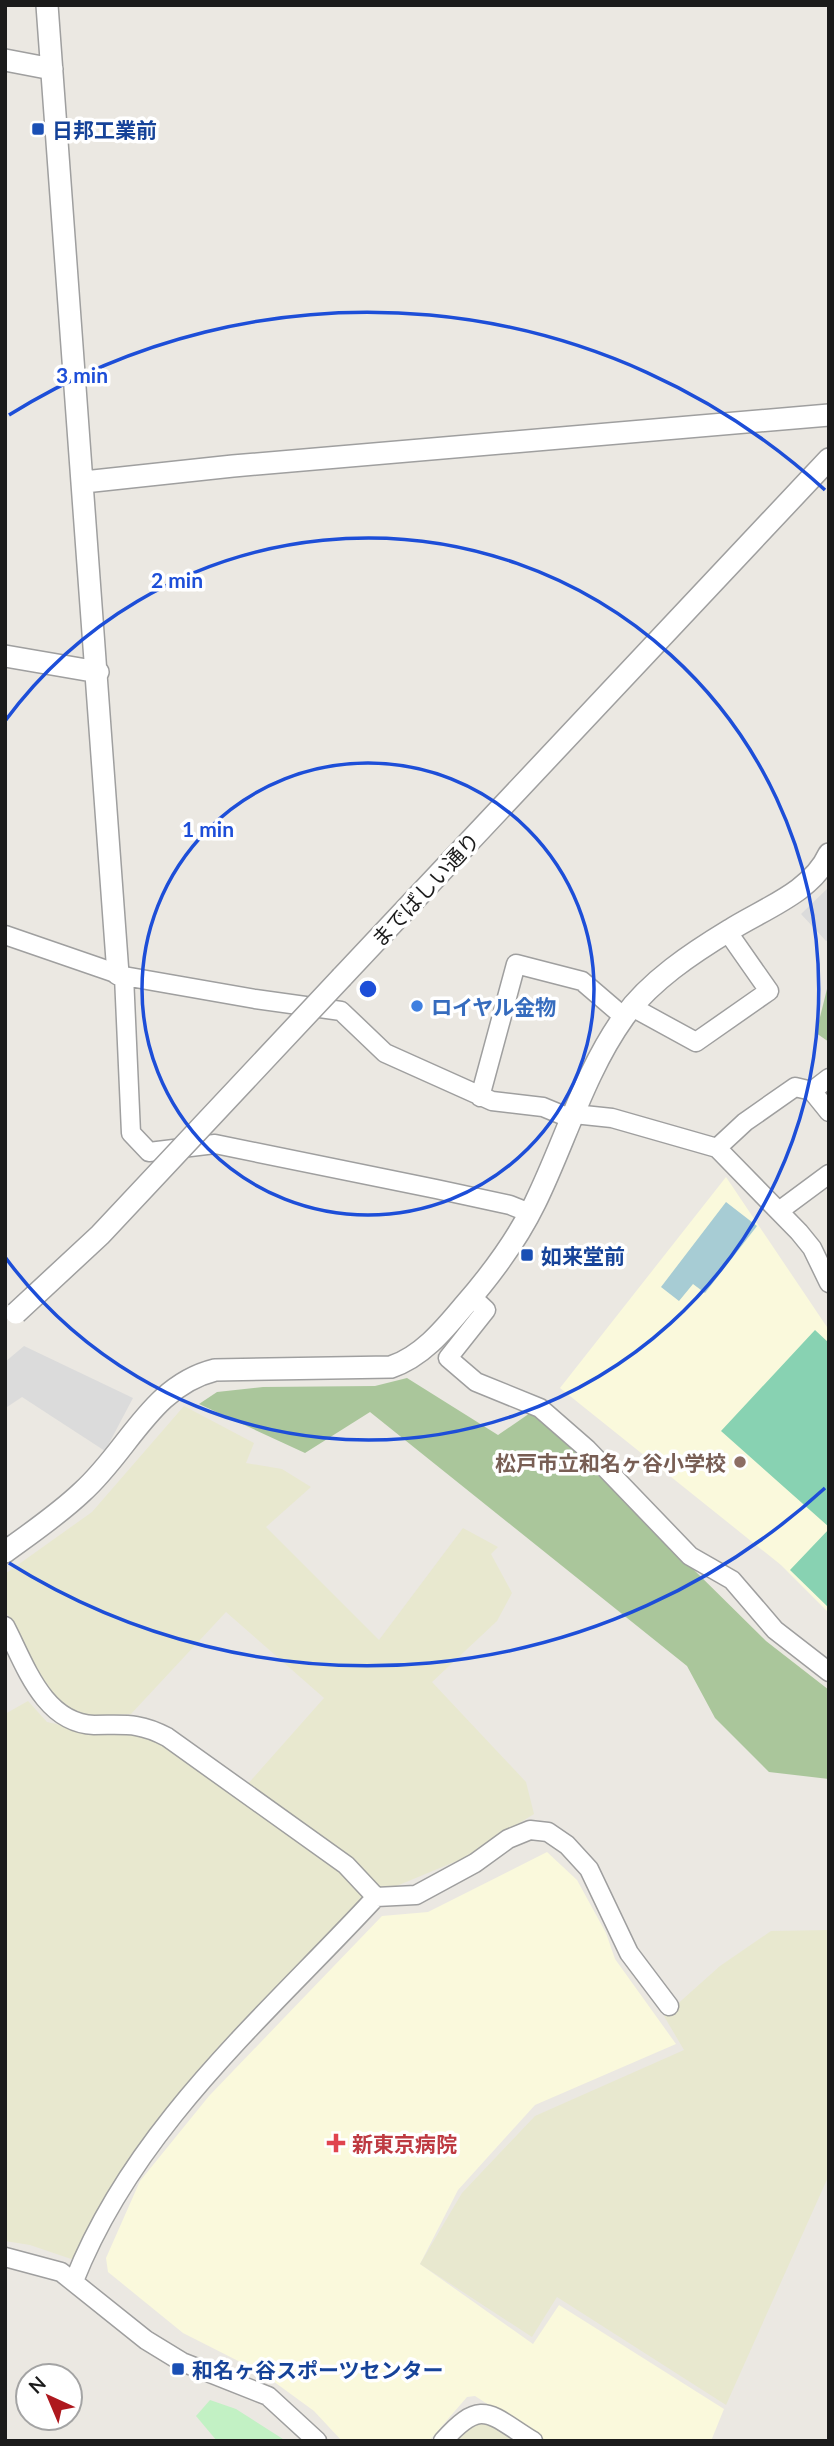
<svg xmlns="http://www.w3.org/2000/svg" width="834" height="2446" viewBox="0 0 834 2446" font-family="Lato,'Noto Sans JP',sans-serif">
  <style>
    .education { fill: #faf9dc }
    .farmland { fill: #e8e8cf }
    .forest { fill: #aac69b }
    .park { fill: #c2f1c4 }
    .pitch { fill: #88d2b2 }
    .parking { fill: #dbdbdb }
    .water { fill: #a7ccd4 }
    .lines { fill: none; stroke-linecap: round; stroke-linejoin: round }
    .minor-casing { stroke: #9f9f9f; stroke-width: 21 }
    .tertiary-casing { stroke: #9f9f9f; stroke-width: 24 }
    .minor { stroke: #fff; stroke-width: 18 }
    .tertiary { stroke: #fff; stroke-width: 21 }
    .tertiary-bridge-casing { stroke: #9f9f9f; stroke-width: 24; stroke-linecap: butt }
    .tertiary-bridge { stroke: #fff; stroke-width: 21 }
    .ring { fill: none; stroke: #1d4ed8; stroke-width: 3.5 }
    .transit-dot { fill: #1a4fb4; stroke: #fff; stroke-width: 2.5 }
    .shop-dot { fill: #3f7fe0; stroke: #fff; stroke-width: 2.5 }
    .education-dot { fill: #8d6e63; stroke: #fff; stroke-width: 2.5 }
    .health-dot { fill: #e0444e; stroke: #fff; stroke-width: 2.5 }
    .labels { text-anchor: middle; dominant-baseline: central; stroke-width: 7; stroke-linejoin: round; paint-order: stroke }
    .transit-label { font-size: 21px; font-weight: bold; fill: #164399; stroke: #fff; text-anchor: start }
    .street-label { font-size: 21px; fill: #1b1b1b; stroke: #fff }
    .shop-label { font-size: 21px; font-weight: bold; fill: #366cbe; stroke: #fff; text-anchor: start }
    .education-label { font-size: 21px; font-weight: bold; fill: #785e54; stroke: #fff; text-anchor: end }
    .health-label { font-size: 21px; font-weight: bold; fill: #be3a42; stroke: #fff; text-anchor: start }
    .centre { fill: #1d4ed8; stroke: #fff; stroke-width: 3.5 }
    .ring-label { font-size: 21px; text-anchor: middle; font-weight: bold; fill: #1d4ed8; stroke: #fff; stroke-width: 7; stroke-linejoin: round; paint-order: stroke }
  </style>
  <rect width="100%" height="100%" fill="#ebe8e2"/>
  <path class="education" d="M726,1177L829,1330V1613L781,1565L560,1388Z
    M547,1852L577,1880L606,1933L615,1959L676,2044L535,2105L458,2190L420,2264L533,2344L559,2305L724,2409L711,2441H545L475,2396L467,2397L429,2441H342L314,2411L262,2373L183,2333L108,2272L106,2258L140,2181L209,2096L382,1916L428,1912Z"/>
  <path class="farmland" d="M184,1406L254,1443L246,1463L282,1469L311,1487L266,1527L379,1640L463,1528L498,1547L491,1554L512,1593L497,1621L432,1682L526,1782L534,1814L464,1858L382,1892L351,1858L246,1786L324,1698L226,1612L131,1714L93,1716L70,1711L46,1686L5,1610V1574L92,1512Z
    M28,1701L47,1722L83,1730H127L162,1743L338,1869L365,1899L223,2042L157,2120L77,2261L30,2245L5,2241V1714Z
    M829,1930V2175L726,2405L557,2297L532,2337L420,2264L462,2193L535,2116L684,2050L664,2016L720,1966L771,1931Z
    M483,2420L517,2441H453L469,2422Z"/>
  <path class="forest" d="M829,981V1042L816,1033Z
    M407,1378L498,1435L533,1411L766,1641L829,1690V1779L769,1772L715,1718L687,1666L370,1412L305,1453L199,1404L217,1392L263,1387L375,1386Z"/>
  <path class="park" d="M210,2400L236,2409L286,2441H217L196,2416Z"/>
  <path class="pitch" d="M815,1330L829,1343V1527L721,1431Z
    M829,1529V1608L790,1570Z"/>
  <path class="parking" d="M829,887V940L826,941L801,914Z
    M24,1346L133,1398L105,1451L22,1397L7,1407L5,1405V1362Z"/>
  <path class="water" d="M726,1202L757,1226L705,1293L693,1284L679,1301L661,1287Z"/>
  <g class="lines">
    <defs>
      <path id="minor" d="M5,935L124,976L131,1133L149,1152L215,1144L436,1189L510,1205L530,1213
        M124,976L255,999L341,1011L385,1053L492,1101L543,1107L572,1119
        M632,1007L696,1042L769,991L727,931
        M812,1091L829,1112
        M480,1097L516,964L582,981L624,1017
        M574,1114L612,1118L717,1148L799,1232L812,1248L829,1283
        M717,1148L745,1122L795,1087L812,1091L829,1078
        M779,1211L829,1174
        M472,1297L486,1310L448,1358L476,1382L540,1408L587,1449L690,1556L732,1580L775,1630L829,1672
        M5,1626C25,1664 43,1723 94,1725C125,1725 139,1722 167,1737L346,1865L376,1897C266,2016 135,2126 74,2281
        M376,1897L416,1895L475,1863L508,1839L530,1830L548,1832L567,1845L589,1869L629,1953L669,2006
        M5,2257L61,2272L146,2340L182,2362L268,2396L317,2441
        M443,2441C482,2397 489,2414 533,2441"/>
      <path id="tertiary" d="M47,5L118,974
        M5,60L52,69
        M84,482L233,466L829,415
        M5,656L98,672
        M342,977L829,459
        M5,1552C31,1533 59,1514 82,1492C129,1450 151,1386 215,1370L391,1367C421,1357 443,1331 463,1307C491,1275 516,1242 535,1203C565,1142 584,1073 624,1017C650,981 692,953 730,930C763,909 812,892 829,854"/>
    </defs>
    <use href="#minor" class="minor-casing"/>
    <use href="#tertiary" class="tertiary-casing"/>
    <use href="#minor" class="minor"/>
    <use href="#tertiary" class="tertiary"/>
    <defs>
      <path id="tertiary-bridge" d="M16,1313L100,1235L342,977"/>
    </defs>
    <use href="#tertiary-bridge" class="tertiary-bridge-casing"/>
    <use href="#tertiary-bridge" class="tertiary-bridge"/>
  </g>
  <g class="ring">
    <circle cx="368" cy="989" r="226"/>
    <path d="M5 721A451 451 0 1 1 5 1257"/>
    <path d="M825 1488A677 677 0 0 1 9 1563M9 415A677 677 0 0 1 825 490"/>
  </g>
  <g class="transit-dot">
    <rect x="31" y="122" width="14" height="14" rx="3.5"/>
    <rect x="520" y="1248" width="14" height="14" rx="3.5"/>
    <rect x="171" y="2362" width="14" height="14" rx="3.5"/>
  </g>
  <circle class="shop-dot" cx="417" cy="1006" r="7"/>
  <circle class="education-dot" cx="740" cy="1462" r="7"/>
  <path class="health-dot" d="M332.5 2132.5h7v7h7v7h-7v7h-7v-7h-7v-7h7z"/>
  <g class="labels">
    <g class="transit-label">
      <text x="52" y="129">日邦工業前</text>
      <text x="541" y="1255">如来堂前</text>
      <text x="192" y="2369">和名ヶ谷スポーツセンター</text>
    </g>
    <g class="street-label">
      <text transform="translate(425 889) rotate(-47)">までばしい通り</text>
    </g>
    <g class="shop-label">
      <text x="431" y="1006">ロイヤル金物</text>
    </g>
    <g class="education-label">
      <text x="726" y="1462">松戸市立和名ヶ谷小学校</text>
    </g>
    <g class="health-label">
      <text x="352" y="2143">新東京病院</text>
    </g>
  </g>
  <circle cx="368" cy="989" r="10" class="centre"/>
  <g class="ring-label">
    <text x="82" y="383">3 min</text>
    <text x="177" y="588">2 min</text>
    <text x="208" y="837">1 min</text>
  </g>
  <rect width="834" height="2446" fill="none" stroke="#1b1b1b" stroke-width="14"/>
  <g transform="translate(49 2397) rotate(316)"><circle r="33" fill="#ffffff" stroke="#a4a4a4" stroke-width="2"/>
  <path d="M0-5L12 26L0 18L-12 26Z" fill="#ae181e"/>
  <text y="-10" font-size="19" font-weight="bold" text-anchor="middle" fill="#1b1b1b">N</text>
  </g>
</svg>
